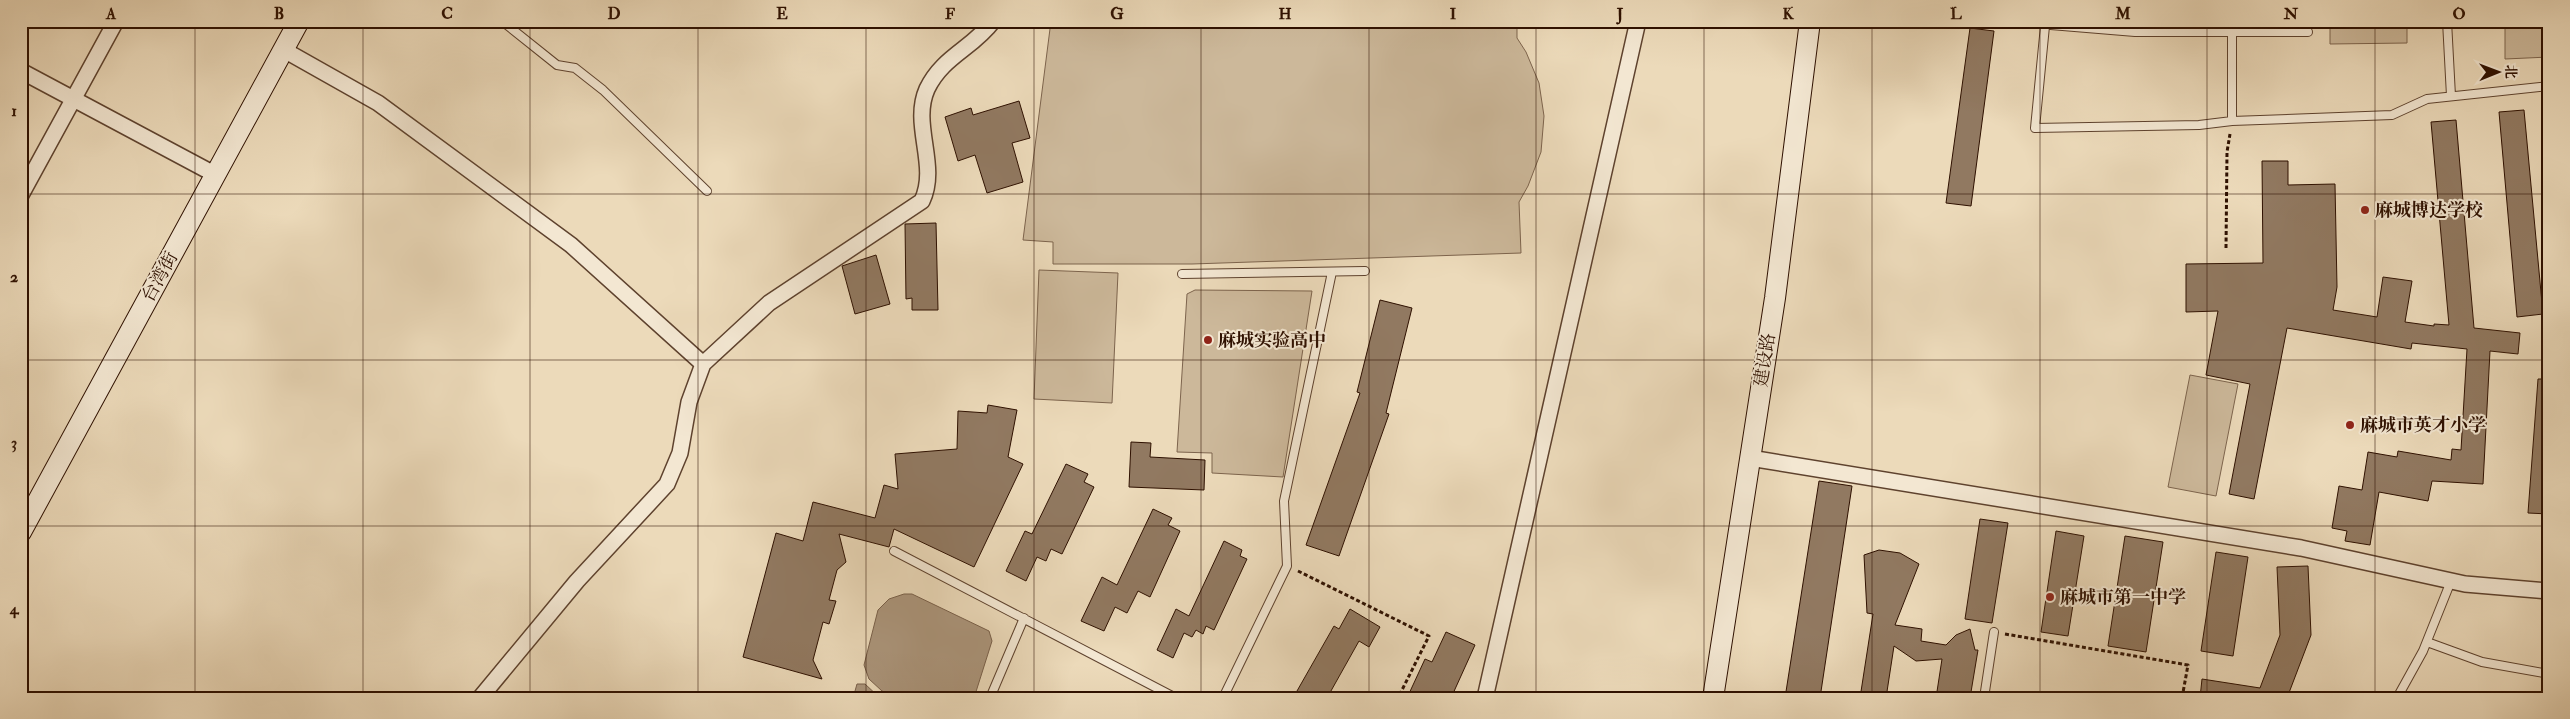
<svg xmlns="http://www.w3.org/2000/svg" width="2570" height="719" viewBox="0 0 2570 719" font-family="'IM FELL Double Pica','Noto Serif SC',serif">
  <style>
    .green { fill: #ccb89a; stroke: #7d644d }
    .water { fill: #ab957b; stroke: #79604a }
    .building { fill: #917961; stroke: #2e1000 }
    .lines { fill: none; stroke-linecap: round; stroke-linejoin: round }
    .lane-casing { stroke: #5e422e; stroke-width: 10 }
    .street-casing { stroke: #5e422e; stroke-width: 18 }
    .secondary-casing { stroke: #2e1000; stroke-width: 22 }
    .path { stroke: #2e1000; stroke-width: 3; stroke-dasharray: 4 2.5; stroke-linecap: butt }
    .lane { stroke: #f3e7d2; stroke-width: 8 }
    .street { stroke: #f3e7d2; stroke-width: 15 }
    .secondary { stroke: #f3e7d2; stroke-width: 20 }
    .grid { fill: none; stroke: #2e1000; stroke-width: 1; stroke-opacity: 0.55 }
    .poi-dot { fill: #8f2418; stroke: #f3e7d2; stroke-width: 2 }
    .labels { text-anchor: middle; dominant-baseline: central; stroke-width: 4; stroke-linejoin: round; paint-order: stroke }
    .poi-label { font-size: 18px; font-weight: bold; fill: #2e1000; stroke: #f3e7d2; text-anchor: start }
    .street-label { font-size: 18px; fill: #2e1000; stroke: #f3e7d2 }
    .neatline { fill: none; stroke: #2e1000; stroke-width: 2 }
    .grid-label { font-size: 16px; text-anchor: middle; font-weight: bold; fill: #2e1000 }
  </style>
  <rect width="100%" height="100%" fill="#ecdaba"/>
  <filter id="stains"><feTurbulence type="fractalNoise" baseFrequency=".004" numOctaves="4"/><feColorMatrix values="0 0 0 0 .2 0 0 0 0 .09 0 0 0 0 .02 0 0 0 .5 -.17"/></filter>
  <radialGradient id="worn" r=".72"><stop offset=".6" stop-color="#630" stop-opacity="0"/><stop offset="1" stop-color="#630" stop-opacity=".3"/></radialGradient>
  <path class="green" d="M1051,21H1517V38L1526,52L1539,83L1544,116L1541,152L1528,186L1519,202L1521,253L1192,264H1053V242L1023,240Z
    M2330,21H2407V43L2330,44Z
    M2505,21H2549V57L2505,59Z
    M1039,270L1118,273L1112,403L1034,399Z
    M1195,290L1312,291L1283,477L1212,473V453L1177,452L1187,294Z
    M2190,375L2238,384L2216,496L2168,487Z"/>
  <path class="water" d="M904,594H912L989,631L992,641L974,698H901L882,691L869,679L864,665L878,610L889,599Z
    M857,684H865L880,698H853Z"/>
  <path class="building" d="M1970,28L1994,31L1971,206L1946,203Z
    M1019,101L1030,138L1012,143L1023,182L987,193L975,155L958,161L945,117L971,108L973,115Z
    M2524,110L2543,314L2517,317L2499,112Z
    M2456,120L2474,328L2520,333L2518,354L2490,351L2483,484L2432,481L2428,501L2379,492L2370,545L2345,541L2347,531L2332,528L2339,486L2362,490L2368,452L2397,457L2398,451L2451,460L2452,449L2461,450L2467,349L2412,343L2411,349L2287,328L2254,499L2229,494L2250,384L2206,375L2218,311L2186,312V264L2263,263L2262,161H2288V185L2335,184L2337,287L2333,310L2377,317L2383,277L2412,281L2405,322L2434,326V324L2449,325L2431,122Z
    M936,223L938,310H912V298L906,299L905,224Z
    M876,255L890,304L855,314L842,266Z
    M1380,300L1412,308L1386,413L1389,414L1339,556L1306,545L1360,393L1357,392Z
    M2538,379H2549V514L2528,513Z
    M988,405L1017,410L1008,457L1023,464L974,567L894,529L889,547L839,534L846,562L837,570L829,600L836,601L829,624L823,622L813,660L822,679L743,657L776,533L803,541L813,502L875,518L884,485L898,489L895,454L957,449L958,411L987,413Z
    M1131,442L1151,443L1150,457L1205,460L1204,490L1129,487Z
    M1066,464L1088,474L1084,482L1094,487L1062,554L1051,549L1046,561L1037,557L1026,581L1006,571L1025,531L1032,534Z
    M1819,481L1852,486L1820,698H1785Z
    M1153,509L1172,518L1168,525L1180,531L1150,597L1138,591L1127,613L1115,607L1104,631L1081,621L1102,577L1117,585Z
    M1980,519L2008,523L1992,623L1965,619Z
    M2056,531L2084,536L2068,636L2041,632Z
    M2125,536L2163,542L2146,652L2108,646Z
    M1224,541L1242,550L1240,556L1247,559L1214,630L1206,626L1203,634L1196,630L1192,637L1184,633L1173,658L1157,650L1176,609L1189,616Z
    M1879,550L1900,553L1919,564L1895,625L1922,629L1921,641L1946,645L1956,635L1970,629L1975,650H1978L1970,698H1936L1942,659L1916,661L1894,646L1886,698H1860L1873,614L1867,613L1864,555Z
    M2216,552L2248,557L2233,656L2201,651Z
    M2308,566L2311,635L2287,698H2200L2202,679L2260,688L2280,635L2277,567Z
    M1350,609L1380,627L1369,647L1359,641L1327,698H1293L1334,626L1339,629Z
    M1446,632L1475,645L1451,698H1407L1425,659L1432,662Z"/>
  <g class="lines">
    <defs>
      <path id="lane" d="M502,21L557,65L575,68L603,90L707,191
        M2000,21L2135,32H2308
        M2447,21L2451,96
        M2045,26L2035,128L2199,125L2232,121L2392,115L2427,99L2549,86
        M2232,32V121
        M1182,274L1365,271
        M894,551L1176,698
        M2427,642L2482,662L2549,674
        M990,698L1024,618
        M1223,698L1287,566L1284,501L1332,272
        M1984,698L1994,632
        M2397,698L2423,651L2451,581"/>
      <path id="street" d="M284,50L378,103L571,245L703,364
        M21,71L216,175
        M21,195L116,21
        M1750,458L2301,548L2465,584L2549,591
        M480,698L577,581L667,484L680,453L689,402L703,364L769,303L922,201C939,165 911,125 927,89C943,56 972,49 993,21
        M1485,698L1638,21"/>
      <path id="secondary" d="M21,532L299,21
        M1713,698L1775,298L1810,21"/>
    </defs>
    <use href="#lane" class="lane-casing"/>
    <use href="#street" class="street-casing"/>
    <use href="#secondary" class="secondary-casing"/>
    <path class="path" d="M2226,248L2227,152L2230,134
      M1298,571L1429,636L1398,698
      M2005,634L2188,665L2182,698"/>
    <use href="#lane" class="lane"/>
    <use href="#street" class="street"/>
    <use href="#secondary" class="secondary"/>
  </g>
  <path class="grid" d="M195,21V698M363,21V698M530,21V698M698,21V698M866,21V698M1034,21V698M1201,21V698M1369,21V698M1536,21V698M1704,21V698M1872,21V698M2040,21V698M2207,21V698M2375,21V698M21,194H2549M21,360H2549M21,526H2549"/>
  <g class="poi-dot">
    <circle cx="2365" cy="210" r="5"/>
    <circle cx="1208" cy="340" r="5"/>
    <circle cx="2350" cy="425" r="5"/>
    <circle cx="2050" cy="597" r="5"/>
  </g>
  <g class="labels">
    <g class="poi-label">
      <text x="2375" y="210">麻城博达学校</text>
      <text x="1218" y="340">麻城实验高中</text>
      <text x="2360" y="425">麻城市英才小学</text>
      <text x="2060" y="597">麻城市第一中学</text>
    </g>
    <g class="street-label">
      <text transform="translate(160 277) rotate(-61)">台湾街</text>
      <text transform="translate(1765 360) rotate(-81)">建设路</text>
    </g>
  </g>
  <rect width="2570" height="719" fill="none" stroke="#ecdaba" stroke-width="55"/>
  <g transform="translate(2498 72) rotate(89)" stroke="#f3e7d2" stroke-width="4" paint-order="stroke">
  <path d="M0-4L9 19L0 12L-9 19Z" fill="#2e1000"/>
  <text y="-8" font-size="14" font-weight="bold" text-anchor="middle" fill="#2e1000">北</text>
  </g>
  <rect x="28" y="28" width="2514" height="664" class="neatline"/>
  <g class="grid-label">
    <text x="111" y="19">A</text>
    <text x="279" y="19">B</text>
    <text x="447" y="19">C</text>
    <text x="614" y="19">D</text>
    <text x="782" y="19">E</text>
    <text x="950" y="19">F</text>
    <text x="1117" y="19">G</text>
    <text x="1285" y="19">H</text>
    <text x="1453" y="19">I</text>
    <text x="1620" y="19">J</text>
    <text x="1788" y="19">K</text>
    <text x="1956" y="19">L</text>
    <text x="2123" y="19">M</text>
    <text x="2291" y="19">N</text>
    <text x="2459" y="19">O</text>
    <text x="14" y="116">1</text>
    <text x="14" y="282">2</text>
    <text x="14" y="448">3</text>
    <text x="14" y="614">4</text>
  </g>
  <rect width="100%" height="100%" filter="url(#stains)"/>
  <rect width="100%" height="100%" fill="url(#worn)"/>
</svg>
